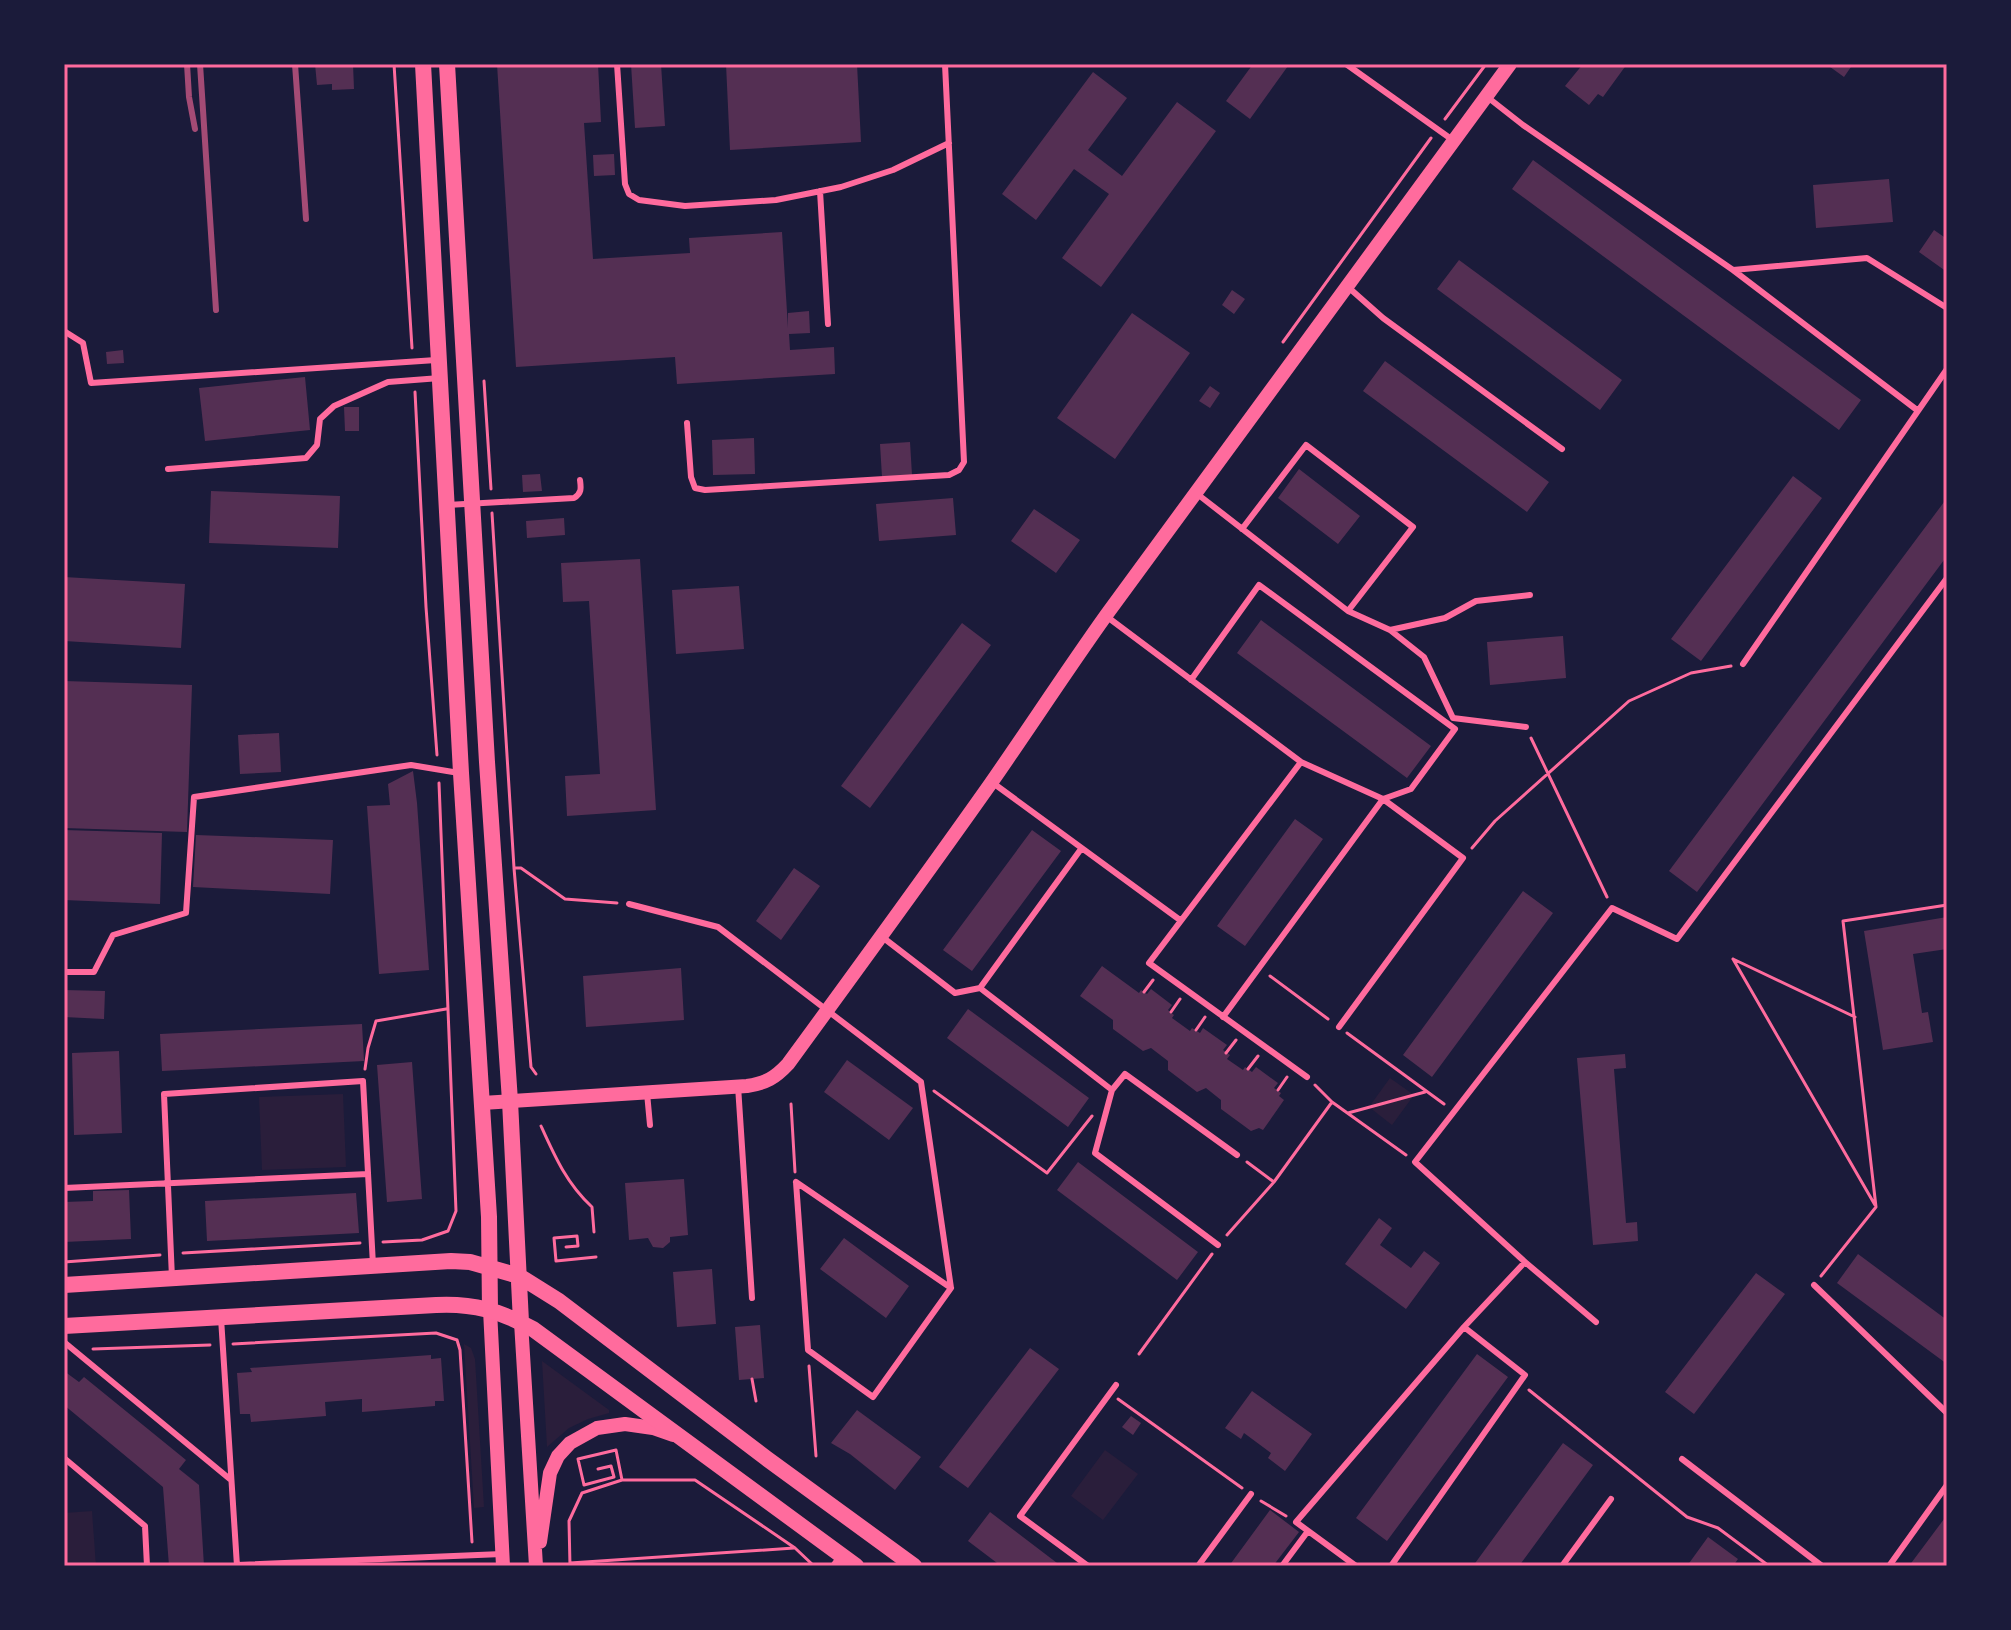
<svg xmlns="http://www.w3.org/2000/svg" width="2011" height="1630" viewBox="0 0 2011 1630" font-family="Ubuntu,sans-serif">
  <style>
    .green { fill: #2a1e3b }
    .building { fill: #542f53 }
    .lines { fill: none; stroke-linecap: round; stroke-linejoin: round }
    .path { stroke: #ff6b9d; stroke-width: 3 }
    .service { stroke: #ff6b9d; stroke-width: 6 }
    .tertiary { stroke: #ff6b9d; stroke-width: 14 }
    .secondary { stroke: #ff6b9d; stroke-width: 16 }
    .rail { stroke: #a44b75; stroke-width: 6 }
    .neatline { fill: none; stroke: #ff6b9d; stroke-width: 3 }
  </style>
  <rect width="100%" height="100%" fill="#1b1b3a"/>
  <path class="green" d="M1390,1078L1414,1095L1392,1125L1369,1107Z
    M343,1094L346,1167L262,1170L259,1097Z
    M464,1344L471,1348L475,1359L484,1507L474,1508Z
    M542,1361L609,1410V1413L588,1419L569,1428L547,1447Z
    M1105,1450L1138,1474L1103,1520L1071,1496Z
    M92,1511L96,1566H64V1513Z"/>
  <path class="building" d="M315,64H353L354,89L332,90V84L317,85Z
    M497,64H598L601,122L584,123L593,259L690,253L689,238L782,232L788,328V313L809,311L810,333L789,334L790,350L834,347L835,374L677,384L675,357L516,367Z
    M631,64H661L665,126L635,128Z
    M726,64H857L861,142L730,150Z
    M1253,64H1285L1288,66L1250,119L1226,101Z
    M1583,64H1627L1603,97L1598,94L1589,105L1565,86Z
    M1826,64H1853L1844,77Z
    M1093,72L1127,98L1088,150L1122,176L1177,102L1216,131L1101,287L1062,258L1109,194L1074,169L1036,220L1002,194Z
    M614,154L615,175L594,176L593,155Z
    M1533,160L1861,400L1839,430L1512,189Z
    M1889,179L1893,222L1816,228L1813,185Z
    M1934,230L1947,239V272L1919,252Z
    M1459,260L1622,380L1600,410L1437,289Z
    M1232,290L1245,299L1234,314L1222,305Z
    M1132,313L1190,353L1115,459L1057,418Z
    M123,350L124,363L107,364L106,352Z
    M1385,361L1549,482L1527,512L1363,391Z
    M305,377L310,430L205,441L199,388Z
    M1210,386L1220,393L1210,408L1199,401Z
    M344,407H359V431H345Z
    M754,438L755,474L713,475L712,440Z
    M910,442L912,475L882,477L880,444Z
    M1299,469L1360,516L1338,544L1278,498Z
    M540,474L542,491L523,492L522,475Z
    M1793,476L1822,498L1701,661L1671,639Z
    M211,491L340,496L338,548L209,543Z
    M953,498L956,535L879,541L876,504Z
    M1947,498V556L1697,892L1669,871Z
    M1034,509L1080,540L1056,573L1011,541Z
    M564,518L565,535L527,538L526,521Z
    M640,559L656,810L567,816L565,776L600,774L589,601L563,602L561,563Z
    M64,577L185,584L181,648L64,641Z
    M739,586L744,649L676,654L672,590Z
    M1261,620L1431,746L1407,778L1237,653Z
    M962,623L991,645L870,808L841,786Z
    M1563,636L1566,678L1490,685L1487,642Z
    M64,681L192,685L187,832L64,828Z
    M279,733L281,772L240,774L238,735Z
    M413,771L417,803L429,970L379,974L367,806L390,805L388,784Z
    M1295,819L1323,839L1245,946L1217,926Z
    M64,830L162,833L160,904L64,900Z
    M1032,830L1061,851L972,971L943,950Z
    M196,835L333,840L330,894L193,887Z
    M794,868L820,886L781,940L756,921Z
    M1523,891L1553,913L1432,1077L1403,1055Z
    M1947,917V949L1913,954L1922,1013L1928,1012L1933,1042L1883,1050L1864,931Z
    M1102,966L1139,993L1141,990L1147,994L1151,989L1172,1005L1168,1010L1174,1015L1172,1018L1190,1031L1192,1028L1200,1033L1203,1028L1227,1045L1223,1050L1230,1055L1227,1059L1243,1070L1245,1067L1252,1072L1256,1067L1278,1083L1274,1088L1281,1093L1279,1096L1284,1100L1263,1130L1259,1128L1251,1131L1221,1109V1100L1206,1088L1197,1092L1168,1070V1061L1151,1048L1143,1051L1113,1029V1020L1080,996Z
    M681,968L684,1020L586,1027L583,976Z
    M64,990L105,991L104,1019L64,1017Z
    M968,1009L1089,1098L1068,1127L947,1038Z
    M362,1024L364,1061L162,1071L160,1034Z
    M119,1051L122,1133L74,1135L72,1053Z
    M1625,1054L1626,1068L1614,1069L1626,1223L1637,1222L1638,1241L1593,1245L1577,1058Z
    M847,1060L913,1108L889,1140L824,1092Z
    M412,1062L422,1199L387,1202L377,1065Z
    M1078,1162L1198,1252L1177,1280L1057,1190Z
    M684,1179L688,1235L670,1237V1242L663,1248L653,1247L648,1238L629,1240L625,1183Z
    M129,1190L131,1239L64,1242V1202L93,1201V1191Z
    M356,1193L359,1233L207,1241L205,1201Z
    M1379,1218L1392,1228L1380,1245L1411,1268L1424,1251L1440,1263L1406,1309L1345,1264Z
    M844,1238L909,1286L886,1318L820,1269Z
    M1858,1254L1947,1320V1364L1837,1283Z
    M712,1269L716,1324L677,1327L673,1272Z
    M1756,1273L1785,1294L1694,1414L1665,1392Z
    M760,1325L764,1378L739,1380L735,1327Z
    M1030,1348L1059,1369L968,1488L939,1467Z
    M1477,1354L1508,1377L1387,1541L1356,1518Z
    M431,1355V1359L441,1358L444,1401H435V1406L362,1412V1399L325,1402L326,1416L251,1422L250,1414H240L237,1373L252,1372L250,1368Z
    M64,1371L79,1382L84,1377L186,1460L179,1469L199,1485L204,1566H169L163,1487L64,1405Z
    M1252,1391L1312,1434L1285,1471L1268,1458L1271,1453L1244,1433L1241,1439L1225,1428Z
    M857,1410L921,1457L895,1490L850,1454L831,1443Z
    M1131,1416L1141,1423L1133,1435L1122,1427Z
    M1563,1443L1593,1465L1519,1566H1473Z
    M1270,1510L1299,1532L1273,1566H1229Z
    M990,1512L1061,1566H1001L968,1541Z
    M1947,1515V1566H1909Z
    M1708,1537L1738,1559L1733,1566H1687Z"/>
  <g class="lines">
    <path class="path" d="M394,64L412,348
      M1445,119L1486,64
      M1283,342L1431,138
      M484,381L491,489
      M415,392L426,607L437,755
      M492,513L514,868L531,1067L536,1074
      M1531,738L1607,897
      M1472,848L1495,821L1629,701L1691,673L1731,666
      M514,868H521L565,899L617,903
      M1733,959L1875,1205
      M1733,959L1855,1017
      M1270,976L1328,1019
      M1144,992L1153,980
      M1171,1012L1180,999
      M1196,1030L1205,1017
      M1347,1033L1444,1104
      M1226,1053L1236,1040
      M365,1069L368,1048L376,1021L446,1009
      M1248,1069L1258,1056
      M1315,1085L1332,1102
      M1278,1090L1287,1077
      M934,1091L1047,1173L1092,1116
      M791,1104L795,1172
      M1348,1113L1425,1092
      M541,1126C555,1157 567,1184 592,1207L594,1232
      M1247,1162L1274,1182L1332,1102L1406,1155
      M1227,1235L1274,1182
      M383,1242L422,1240L448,1231L456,1211L439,783
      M566,1247L578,1246L577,1236L554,1238L556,1261L596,1257
      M183,1253L360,1243
      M64,1262L160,1255
      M1821,1276L1876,1207L1843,921L1947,905
      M233,1344L436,1333L457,1340L460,1350L472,1542
      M93,1349L210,1345
      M1139,1354L1212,1254
      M809,1366L816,1456
      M752,1379L756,1401
      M1529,1390L1687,1517L1718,1528L1769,1566
      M1118,1399L1242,1488
      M598,1469L611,1466L614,1477L584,1485L578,1459L616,1450L622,1480
      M1261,1501L1286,1516
      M570,1563L794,1548
      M570,1566L569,1521L582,1493L622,1480H695L795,1548L814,1566"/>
    <path class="service" d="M617,64L625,184L629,194L639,200L685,206L776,200L841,187L893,170L949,143
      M1346,64L1454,141
      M1486,96L1523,125L1733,270L1917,410
      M820,191L828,324
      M1733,270L1867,258L1947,308
      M1348,287L1383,318L1562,449
      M64,331L83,343L91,383L436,360
      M687,423L691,477L695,488L705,490L949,475L959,470L964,462L945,64
      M168,469L306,458L317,445L320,419L334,406L388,382L440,378
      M1196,493L1348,611L1390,630L1424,657L1453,718L1526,727
      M447,505L574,498C582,493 581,488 580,480
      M1242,529L1306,445L1413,527L1348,611
      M1106,616L1301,762L1383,799L1463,858L1339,1027
      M1390,630L1445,618L1476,601L1530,595
      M1743,664L1947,369
      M1191,680L1259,585L1455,729L1411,789L1383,799L1223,1017
      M1301,762L1149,963L1307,1077
      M993,783L1180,920
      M629,904L718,927L921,1082L951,1288L873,1397L808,1350L796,1182
      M881,936L955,993L980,988L1112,1090
      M64,972H94L113,935L186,913L194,797L411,765L459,773
      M980,988L1081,849
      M738,1086L752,1298
      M647,1093L650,1125
      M796,1182L951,1288
      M64,1188L368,1174
      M1218,1245L1095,1153L1112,1090L1125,1074L1237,1155
      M172,1278L164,1094L363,1081L373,1265
      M1814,1285L1947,1413
      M221,1318L237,1566
      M1596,1322L1525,1262L1415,1162L1612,908L1677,939L1947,578
      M64,1342L231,1480
      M64,1458L145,1526L147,1566
      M1682,1459L1822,1566
      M237,1565L502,1554
      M833,1566L841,1555
      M1088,1566L1020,1516L1116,1385
      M1198,1566L1251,1494
      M1282,1566L1308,1531
      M1356,1566L1296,1522L1464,1327L1525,1262
      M1391,1566L1525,1375L1464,1327
      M1562,1566L1611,1499
      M1889,1566L1947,1485"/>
    <path class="tertiary" d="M482,1103L747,1086C766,1083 775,1078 788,1064C856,971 924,878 991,783C1030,727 1067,670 1107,614C1240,430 1376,248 1510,64
      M490,1310L503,1566
      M521,1322L536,1566
      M540,1542L550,1473L558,1456L570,1443L597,1428L625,1424L653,1428L673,1435"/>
    <path class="secondary" d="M423,64L461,773L489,1217L490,1310
      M447,64L487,762L510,1101L521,1322
      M64,1285L451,1261L470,1262L519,1276L559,1301L766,1458L914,1566
      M64,1326L436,1305C473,1303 501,1311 533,1329L856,1566"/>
    <path class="rail" d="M187,64L189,97L195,129
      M200,64L216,310
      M295,64L306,219"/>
  </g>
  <rect width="2011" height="1630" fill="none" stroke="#1b1b3a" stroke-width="132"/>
  <rect x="66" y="66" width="1879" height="1498" class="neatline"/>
</svg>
